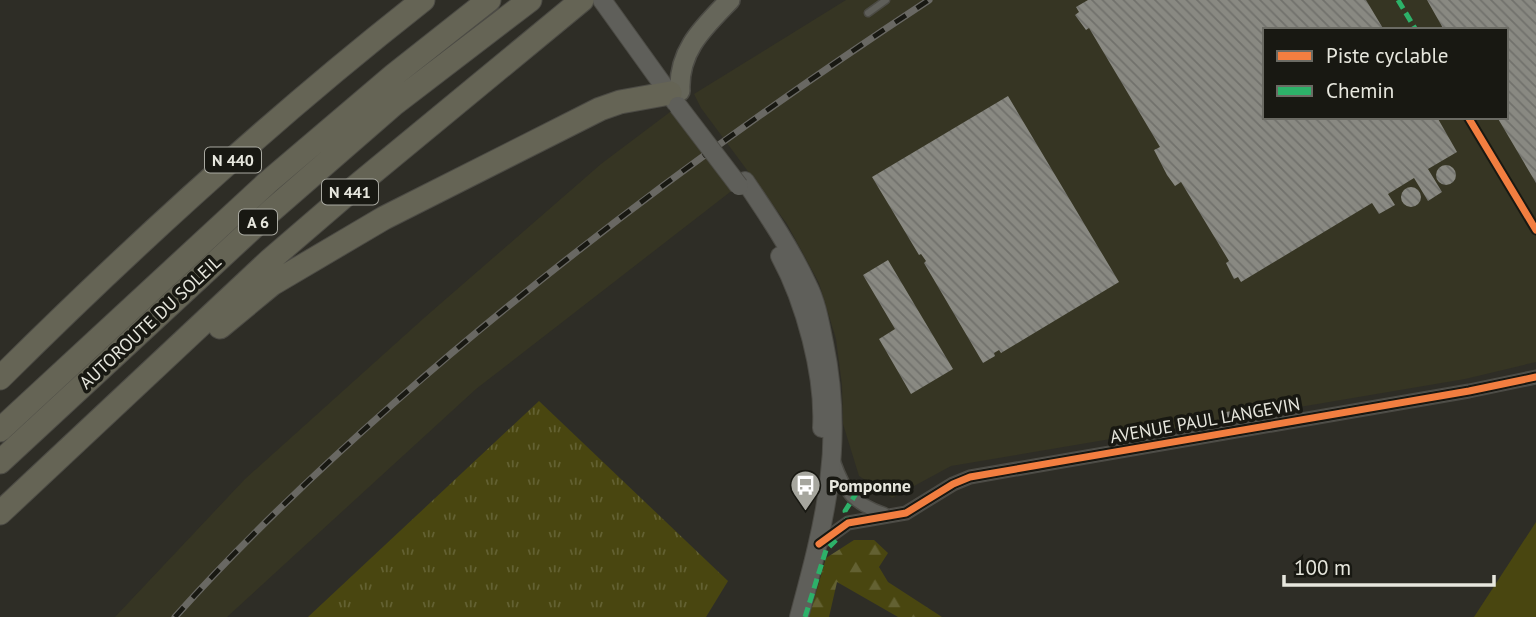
<svg xmlns="http://www.w3.org/2000/svg" width="1536" height="617" viewBox="0 0 1536 617" font-family="'PT Sans',sans-serif">
  <style>
    .built { fill: #363523; fill-rule: evenodd }
    .grass { fill: url(#grass-tufts) }
    .forest { fill: url(#forest-firs) }
    .green { fill: #494610 }
    .building { fill: url(#building-back-hatch) }
    .lines { fill: none; stroke-linecap: round; stroke-linejoin: round }
    .lane-casing { stroke: #4c4b45; stroke-width: 9 }
    .street-casing { stroke: #4c4b45; stroke-width: 15 }
    .secondary-casing { stroke: #4c4b45; stroke-width: 20 }
    .primary-casing { stroke: #4c4b45; stroke-width: 22 }
    .highway-casing { stroke: #4c4b45; stroke-width: 25 }
    .lane { stroke: #5f5f5a; stroke-width: 6 }
    .street { stroke: #5f5f5a; stroke-width: 12 }
    .secondary { stroke: #5f5f5a; stroke-width: 18 }
    .primary { stroke: #66665a; stroke-width: 19 }
    .highway { stroke: #656455; stroke-width: 23 }
    .rail-casing { stroke: #696863; stroke-width: 7 }
    .rail { stroke: #181812; stroke-width: 4.5; stroke-dasharray: 13; stroke-linecap: butt }
    .secondary-bridge-casing { stroke: #4c4b45; stroke-width: 20; stroke-linecap: butt }
    .secondary-bridge { stroke: #5f5f5a; stroke-width: 18 }
    .quiet { stroke: #2db169; stroke-width: 5; stroke-dasharray: 10 5; stroke-linecap: butt }
    .cycleway-casing { stroke: #181812; stroke-width: 11 }
    .cycleway { stroke: #f27e40; stroke-width: 7 }
    .labels { text-anchor: middle; dominant-baseline: central; stroke-width: 7; stroke-linejoin: round; paint-order: stroke }
    .shield { fill: #181812; stroke: #a9a9a1; stroke-width: 2 }
    .shield-label { font-size: 16px; font-weight: bold; fill: #e7e7de }
    .street-label { font-size: 18px; fill: #e7e7de; stroke: #181812 }
    .poi-label { font-size: 18px; font-weight: bold; fill: #e7e7de; stroke: #181812; text-anchor: start }
  </style>
  <defs>
    <pattern id="grass-tufts" width="24" height="20" patternUnits="userSpaceOnUse" patternTransform="scale(1.75)"><rect width="24" height="20" fill="#494610"/><path d="M3 7l-1-3M5 7V3M7 7l1-3M15 17l-1-3M17 17v-4M19 17l1-3" fill="none" stroke="#636132"/></pattern>
    <pattern id="forest-firs" width="22" height="20" patternUnits="userSpaceOnUse" patternTransform="scale(1.75)"><rect width="22" height="20" fill="#494610"/><path d="M5 1l3.5 6h-7zM16 11l3.5 6h-7z" fill="#636132"/></pattern>
    <pattern id="building-back-hatch" width="6" height="6" patternUnits="userSpaceOnUse" patternTransform="scale(1.75)"><rect width="6" height="6" fill="#898982"/><path d="M-1 5l2 2M0 0l6 6M5-1l2 2" fill="none" stroke="#71716c"/></pattern>
  </defs>
  <rect width="100%" height="100%" fill="#2e2d26"/>
  <path class="built" d="M846,0H1536V362L1465,379L951,466L892,498L859,476L843,424L842,385L836,339L819,283L787,224L701,108L694,94ZM1265,30H1506V117H1265Z
    M670,112L696,136L734,189L476,389L227,617H115L245,479L424,318L601,164Z"/>
  <path class="grass" d="M539,401L728,581L706,617H308Z"/>
  <path class="forest" d="M854,540H874L888,553L879,567L888,582L942,617H898L837,582L829,617H809L826,558Z"/>
  <path class="green" d="M1536,522V617H1474Z"/>
  <path class="building" d="M1088,0H1366L1384,30H1265V117H1437L1457,152L1428,169L1442,192L1428,201L1414,178L1388,194L1395,205L1379,214L1372,203L1241,282L1238,277L1234,279L1226,263L1229,261L1181,182L1175,186L1167,175L1154,150L1160,147L1089,28L1086,30L1075,15L1079,12L1076,7Z
    M1427,0H1536V183L1497,117H1506V30H1444Z
    M1008,96L1119,282L1001,353L999,350L994,353L995,356L983,363L924,263L926,261L921,254L919,255L872,177Z
    M1436 175a10 10 0 1 1 20 0a10 10 0 1 1-20 0Z
    M1401 197a10 10 0 1 1 20 0a10 10 0 1 1-20 0Z
    M888,260L953,369L911,394L879,339L895,329L863,275Z
    M1237,410L1238,416L1227,418L1226,412Z"/>
  <g class="lines">
    <defs>
      <path id="lane" d="M868,13L886,0"/>
      <path id="street" d="M834,462C845,493 853,503 884,514
        M819,544L848,523L906,513L953,484L970,477L1469,391L1536,377"/>
      <path id="secondary" d="M602,0L676,103
        M745,181C768,215 791,249 808,286C817,304 820,324 824,343C845,444 825,521 799,617
        M780,256C805,302 825,375 822,428"/>
      <path id="primary" d="M680,91C678,50 704,27 730,0"/>
      <path id="highway" d="M220,327L272,284L384,218L600,109L620,102L670,93
        M0,378C134,245 274,117 423,0
        M0,430L267,183L394,75L489,0
        M0,462L271,211L394,104L530,0
        M0,513L269,261L348,193L582,0"/>
    </defs>
    <use href="#lane" class="lane-casing"/>
    <use href="#street" class="street-casing"/>
    <use href="#secondary" class="secondary-casing"/>
    <use href="#primary" class="primary-casing"/>
    <use href="#highway" class="highway-casing"/>
    <use href="#lane" class="lane"/>
    <use href="#street" class="street"/>
    <use href="#secondary" class="secondary"/>
    <use href="#primary" class="primary"/>
    <use href="#highway" class="highway"/>
    <defs>
      <path id="rail" d="M175,617C243,541 317,471 394,403C562,255 742,123 929,0"/>
    </defs>
    <use href="#rail" class="rail-casing"/>
    <use href="#rail" class="rail"/>
    <defs>
      <path id="secondary-bridge" d="M678,106L739,186"/>
    </defs>
    <use href="#secondary-bridge" class="secondary-bridge-casing"/>
    <use href="#secondary-bridge" class="secondary-bridge"/>
    <path class="quiet" d="M1398,0L1416,30
      M849,527L845,511L857,492
      M805,617L826,550L836,540"/>
    <defs>
      <path id="cycleway" d="M1468,117L1536,230
        M819,544L848,523L906,513L953,484L970,477L1469,391L1536,377"/>
    </defs>
    <use href="#cycleway" class="cycleway-casing"/>
    <use href="#cycleway" class="cycleway"/>
  </g>
  <defs>
    <symbol id="bus-pin" viewBox="-11 -11 22 30"><path d="M0 17L-7.5 6A9.5 9.5 0 1 1 7.5 6Z" fill="#a6a69e" stroke="#181812"/><path d="M-5-6H5V4H4V6H2V4H-2V6H-4V4H-5ZM-3.5-4V0h7V-4ZM-3.5 1.2v1.5H-2V1.2ZM2 1.2v1.5H3.5V1.2Z" fill="#fff"/></symbol>
  </defs>
  <g fill-rule="evenodd">
    <use href="#bus-pin" x="788" y="468" width="35" height="47"/>
  </g>
  <g class="labels">
    <g class="shield">
      <rect x="205" y="147.5" width="56" height="25" rx="5"/>
      <rect x="322" y="179.5" width="56" height="25" rx="5"/>
      <rect x="239" y="209.5" width="38" height="25" rx="5"/>
    </g>
    <g class="shield-label">
      <text x="233" y="160">N 440</text>
      <text x="350" y="192">N 441</text>
      <text x="258" y="222">A 6</text>
    </g>
    <g class="street-label">
      <text transform="translate(150 322) rotate(-43)">AUTOROUTE DU SOLEIL</text>
      <text transform="translate(1205 420) rotate(-10)">AVENUE PAUL LANGEVIN</text>
    </g>
    <g class="poi-label">
      <text x="829" y="485">Pomponne</text>
    </g>
  </g>
  <rect x="1263" y="28" width="245" height="91" fill="#181812" stroke="#6b6b64" stroke-width="2"/>
  <rect x="1277" y="51" width="35" height="10" fill="#f27e40" stroke="#6b6b64" stroke-width="2"/>
  <text x="1326" y="63" font-size="21" fill="#e7e7de">Piste cyclable</text>
  <rect x="1277" y="86" width="35" height="10" fill="#2db169" stroke="#6b6b64" stroke-width="2"/>
  <text x="1326" y="98" font-size="21" fill="#e7e7de">Chemin</text>
  <path d="M1284 575v10h210v-10" fill="none" stroke="#e7e7de" stroke-width="3.5"/>
  <text x="1294" y="575" font-size="21" fill="#e7e7de" stroke="#181812" stroke-width="5" paint-order="stroke">100 m</text>
</svg>
